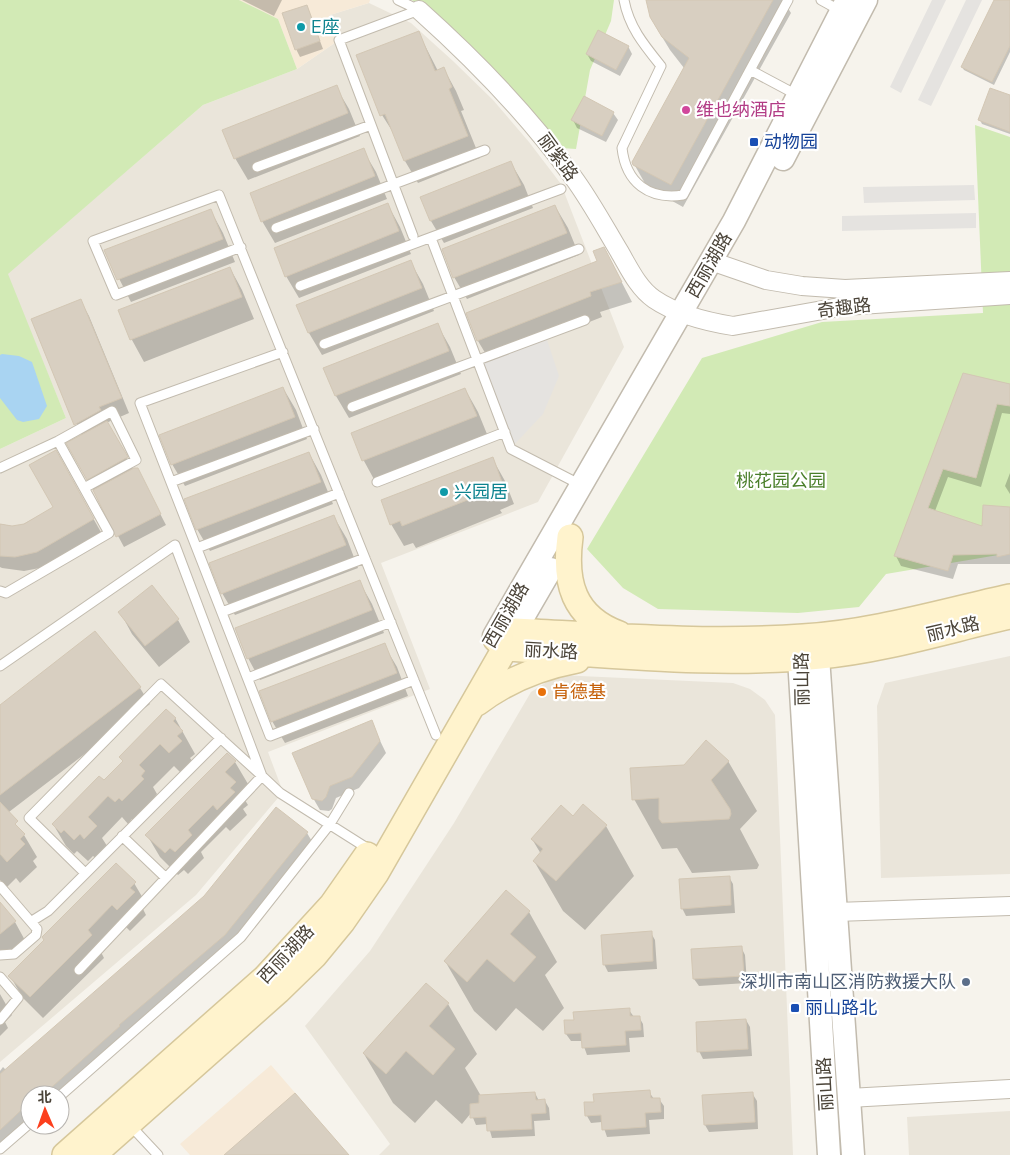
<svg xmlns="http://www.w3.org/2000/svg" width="1010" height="1155" viewBox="0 0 1010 1155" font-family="'Nunito Sans','Noto Sans SC',sans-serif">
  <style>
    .residential { fill: #eae5da }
    .commercial { fill: #f7ead8 }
    .green { fill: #d2eab5 }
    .parking { fill: #e5e3e0 }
    .water { fill: #a9d4f2 }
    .shadow { fill: #0003 }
    .building { fill: #d8cfc1; stroke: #d3c7b4 }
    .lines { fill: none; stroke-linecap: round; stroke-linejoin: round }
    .service-casing { stroke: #c2bbae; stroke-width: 11 }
    .minor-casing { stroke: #c2bbae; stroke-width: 20 }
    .tertiary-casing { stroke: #c2bbae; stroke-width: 25 }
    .secondary-casing { stroke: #d6c79b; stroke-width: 28 }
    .service { stroke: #fff; stroke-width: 9 }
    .minor { stroke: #fff; stroke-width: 18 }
    .tertiary { stroke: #fff; stroke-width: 22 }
    .secondary { stroke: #fff3cd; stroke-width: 25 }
    .culture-dot { fill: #0f9aa8; stroke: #fff; stroke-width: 2 }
    .hotel-dot { fill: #d1479c; stroke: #fff; stroke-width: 2 }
    .transit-dot { fill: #1a4fb4; stroke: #fff; stroke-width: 2 }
    .food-dot { fill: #e8710a; stroke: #fff; stroke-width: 2 }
    .service-dot { fill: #5c6f8a; stroke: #fff; stroke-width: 2 }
    .labels { text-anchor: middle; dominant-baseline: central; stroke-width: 4.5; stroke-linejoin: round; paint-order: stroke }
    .culture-label { font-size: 18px; fill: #0d838f; stroke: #fff; text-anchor: start }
    .hotel-label { font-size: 18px; fill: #b23c85; stroke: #fff; text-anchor: start }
    .transit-label { font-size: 18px; fill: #164399; stroke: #fff; text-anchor: start }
    .street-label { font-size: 18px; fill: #4b4439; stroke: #fff }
    .park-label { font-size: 18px; fill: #4a7f2a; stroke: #fff }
    .food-label { font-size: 18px; fill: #c56008; stroke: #fff; text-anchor: start }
    .service-label { font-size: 18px; fill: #4e5e75; stroke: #fff; text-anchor: end }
  </style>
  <rect width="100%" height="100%" fill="#f6f3ec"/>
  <path class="residential" d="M369,3L411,23L453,61L493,100L529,142L561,184L624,347L538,502L381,563L430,689L268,752L283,792L196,895L0,1062V449L66,418L7,274L203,105L297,69L339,40L330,15Z
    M1010,656V874L881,878L877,706L885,683Z
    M558,675L733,683L750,689L765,700L775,715L793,1155H379L390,1144L305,1026L370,951L454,823L531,692Z
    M1010,1111V1155H909L907,1117Z"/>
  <path class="commercial" d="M239,0H370L369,3L330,15L339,40L297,69L278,19Z
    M271,1065L349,1155H190L180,1144Z"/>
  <path class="green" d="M0,0H239L278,19L297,69L203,105L8,274L66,418L0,449Z
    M412,0H614L611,21L590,70L576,149L561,148L429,12Z
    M975,125L1010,137V553L886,574L859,607L798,613L658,609L623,588L587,549L702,358L822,322L983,313Z"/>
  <path class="parking" d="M932,0H946L901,93L890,87Z
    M966,0H982L931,106L918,100Z
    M974,185L975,200L864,203L863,187Z
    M976,213V228L842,231V216Z
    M546,337L559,376L543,414L512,447L480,361Z"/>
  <path class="water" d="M2,354L19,356L32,362L47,406L39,419L23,422L17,420L0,398V355Z"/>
  <path class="shadow" d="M242,0H282L274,16Z
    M649,0H783L791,13L683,207L647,187L634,164L684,68L670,50L656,27Z
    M995,0H1010V52L994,85L964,70L962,67Z
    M307,6L323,49L300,57L296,49Z
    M418,32L438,71L444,69L456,91L464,110L461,111L480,158L418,183L405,161L396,137L382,115L358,56Z
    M628,46L632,54L620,76L591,61L587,54Z
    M336,87L349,109L360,136L248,180L235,158Z
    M1010,96V134L982,124L980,120Z
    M613,113L618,120L606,142L577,128L573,120Z
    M363,150L376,172L387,199L275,243L262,221Z
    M511,163L524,185L533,208L444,243L431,221L422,198Z
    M388,205L400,227L411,254L299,298L286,276Z
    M555,206L568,228L579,255L467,299L454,277Z
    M211,211L223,233L235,262L131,302L105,251Z
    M604,248L632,302L600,312L602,317L490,361L478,341L468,313L599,261Z
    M410,261L423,284L434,311L322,355L309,333L298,306Z
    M230,268L242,290L254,319L144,362L132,340L120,310Z
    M80,300L89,316L129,413L106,423L134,471L143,481L166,525L124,547L68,444L82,436L32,320Z
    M437,324L450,347L461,374L349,418L336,396L325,369Z
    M964,374L1010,384V414L1002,413L981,487L948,477L935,511L983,528L1010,508V564H958L953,579L901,566L896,556Z
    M283,388L296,410L307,439L185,486L172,464Z
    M465,389L478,412L489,439L376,483L364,461L353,434Z
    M56,452L102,534L45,567L24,571L2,568L0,567V524L18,527L55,507Z
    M309,453L321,475L333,504L210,551L197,529Z
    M492,458L505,481L514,504L500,510L502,513L416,548L413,543L404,546L391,524Z
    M1010,473V494L1005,486Z
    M334,517L347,539L358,568L235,615L222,593Z
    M359,581L372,604L384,633L260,680L248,658Z
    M120,612L178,620L190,642L159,667L132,634Z
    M384,645L397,667L408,696L285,743L272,721Z
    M140,688L150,704L5,815L24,835L37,857L33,861L37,867L20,883L16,878L7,887L0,880V706Z
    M175,718L195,754L190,758L194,764L183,775L174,766L153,787L157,794L154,798L156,802L136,822L132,819L128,824L122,817L102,838L109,849L98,860L93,856L88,861L77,851L74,854L66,846L53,824L104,782L123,762L120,757Z
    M371,722L386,753L359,788L336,798L332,809L329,811L320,810L313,798Z
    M728,761L757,811L740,829L759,865L757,869L692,873L677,848L662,849L634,799Z
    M235,762L248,784L240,792L248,805L243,809L247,815L230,831L226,827L201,852L204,858L188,874L184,870L178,875L160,857L147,835Z
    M276,808L307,833L316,848L233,950L127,1040L128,1042L60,1102V1095H30V1125L0,1153V1071L3,1067L6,1070L205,897Z
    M573,817L606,826L634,876L585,930L563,911L534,861L541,854L532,839Z
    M729,877L733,884L735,913L686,916L682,908Z
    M134,883L147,905L143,909L146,915L130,931L126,927L101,952L104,958L43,1018L23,998L10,976Z
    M0,904L15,922L27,944L12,950L0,960Z
    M529,912L557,962L545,975L564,1008L543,1031L516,1008L496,1031L474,1011L445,961Z
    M651,933L655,940L657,969L608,972L604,964Z
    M741,947L745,955L747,983L699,986L694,979Z
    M0,994L12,1015L5,1022L8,1028L0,1036Z
    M448,1004L477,1054L465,1068L481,1096L535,1093L539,1101H545L549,1108L550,1120L534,1121L535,1136L492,1138L488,1124L476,1125L471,1113L462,1124L436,1100L415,1123L393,1103L364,1054Z
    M629,1010L634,1017H639L643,1024L644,1037L629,1038L630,1052L587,1055L582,1041H571L566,1034L575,1021Z
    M746,1020L750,1027L752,1056L703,1059L699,1051Z
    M649,1092L654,1099H659L664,1106V1119L649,1120L650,1134L607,1137L602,1122L591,1123L587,1116L595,1103Z
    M752,1093L757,1101L758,1129L709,1132L705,1125Z"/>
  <path class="building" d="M646,0H773L671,185L633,165L632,162L689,58L662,37L650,17Z
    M994,0H1010V46L992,82L961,67Z
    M307,5L320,41L295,50L282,13Z
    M598,30L629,46L616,70L586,54Z
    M419,31L435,71L444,67L452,87L449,89L468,136L404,161L385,114L380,116L356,55Z
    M337,85L348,113L234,159L222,130Z
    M990,88L1010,95V132L978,120Z
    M584,96L614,112L602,136L571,120Z
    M364,148L375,176L261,222L250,193Z
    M511,161L521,185L430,221L420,197Z
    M388,203L399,231L285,277L274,248Z
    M555,205L567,233L453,278L442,249Z
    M211,209L223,239L117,280L104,250Z
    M604,247L622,282L590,292L591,296L477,341L466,313L597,261L593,251Z
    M411,260L422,288L308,333L296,305Z
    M230,267L242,297L130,340L118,310Z
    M81,299L122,398L99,407L101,410L74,425L31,319Z
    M438,323L449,351L335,396L323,368Z
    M963,373L1010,384V406L997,404L976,478L943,469L928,508L982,526L983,505L1010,507V554L997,557V554L953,555L948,571L894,556Z
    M283,387L295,417L171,465L159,435Z
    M465,388L477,416L362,461L351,433Z
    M107,421L128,457L87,480L66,443Z
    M56,450L94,519L37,552L15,557L0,556V524L12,526L24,524L53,507L29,465Z
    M309,452L321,482L196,530L184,499Z
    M493,457L502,482L489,487L490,491L402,526L400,521L390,525L381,500Z
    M134,468H138L161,514L116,537L93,490Z
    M334,515L346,545L221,594L209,563Z
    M360,580L372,610L247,659L235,628Z
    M152,585L179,619L145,646L118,612Z
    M95,631L141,687L0,795V705Z
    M385,643L397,673L271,722L259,691Z
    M166,709L176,718L173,721L183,731L177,736L182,741L169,753L160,744L139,765L145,771L141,776L144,779L122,801L119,798L115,802L108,796L88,817L97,826L84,839L80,834L74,840L64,830L61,833L52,824L99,776L104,780L123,761L119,757Z
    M372,720L380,741L352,777L330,786L326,797L322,801L312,799L292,753Z
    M706,740L729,761L711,780L730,809L731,814L729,819L662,823L659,819V798L632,800L630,768L684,765Z
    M227,753L236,761L225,772L236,782L230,788L235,792L217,810L213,805L188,830L192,835L175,852L170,848L165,853L145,835Z
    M0,802L18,821L15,824L25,834L20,839L25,844L7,862L0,854Z
    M583,804L607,825L556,881L533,861L543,849L531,839L561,805L573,816Z
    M276,807L308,832L225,935L119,1025L120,1026L43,1095H30V1102L0,1130V1074L204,896Z
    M116,863L136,882L130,888L135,892L117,910L112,905L88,930L92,935L30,997L8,976L44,940L42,937Z
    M730,876L731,905L681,909L679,879Z
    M506,890L530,911L510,934L536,957L514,982L487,959L467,982L444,961Z
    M0,902L16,921L0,934Z
    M652,931L653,961L603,965L601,935Z
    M742,946L744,976L693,979L691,949Z
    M426,983L449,1003L429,1026L455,1049L433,1075L406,1051L386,1074L363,1053Z
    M630,1008V1016H640L641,1030L625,1031L626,1045L582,1048L581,1033L565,1034L564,1020H574L573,1012Z
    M746,1019L748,1049L697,1052L696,1022Z
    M650,1090L651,1098H660L661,1112L645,1113L646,1127L602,1130L601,1115L585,1116L584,1102H594L593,1094Z
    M535,1092L536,1100L545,1099L546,1113L531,1114L532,1129L487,1131L486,1117L470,1118V1104L479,1103V1095Z
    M753,1092L755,1122L704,1125L702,1095Z
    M295,1093L349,1155H224Z"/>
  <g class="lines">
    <defs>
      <path id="service" d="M398,0L419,10
        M624,0C629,27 644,45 661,66L622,148C626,183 649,200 683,195L750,70L797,95
        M821,0L841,11
        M750,70L788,0
        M257,167L371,125
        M276,228L485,150
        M413,236L339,40L419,10
        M431,238L511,449L581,485
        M241,247L116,295L93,241L219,195C292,375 364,555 436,735
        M300,286L561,189
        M324,344L579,249
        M283,352L140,403L270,736L414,680
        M352,407L585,320
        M58,441L112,411L136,460L84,488
        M0,468L58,441L109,533L6,593L0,591
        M171,482L314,429
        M377,482L505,432
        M197,548L339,493
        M222,612L365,558
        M0,666L175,545L262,776L280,793L370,850
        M248,678L391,622
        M122,836L166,878
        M0,886L37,929L36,935L14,954L0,955
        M32,921L48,911L221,738
        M79,970L262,776L161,684L29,818L85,873
        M0,977L18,998L0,1020
        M60,1096L241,937L330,824L349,793
        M129,1124L158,1155
        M0,1149L30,1123"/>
      <path id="minor" d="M419,10C476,61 528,114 573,177C590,200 604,226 619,251C629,268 638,288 654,299C676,314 708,322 733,326L845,306L1010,295
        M711,261L766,280L802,286L845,289L1010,281
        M836,912L1010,906
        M849,1098L1010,1089"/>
      <path id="tertiary" d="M783,159L866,0
        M515,631L551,569
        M494,636L734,221L847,0
        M803,640L799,658L801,691L829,1155
        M806,642L818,657L853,1155"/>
      <path id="secondary" d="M570,537C564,582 573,617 619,634
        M500,635L515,631C610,636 707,644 803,637C872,633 942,612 1010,597
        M496,639L505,648C609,654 716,667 820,656C884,650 948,630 1010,616
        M477,703C507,680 540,667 577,660
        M65,1155L266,977L332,905L367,855
        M93,1155L278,991L314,956L342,922L376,873L515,631"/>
    </defs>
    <use href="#service" class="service-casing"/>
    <use href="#minor" class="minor-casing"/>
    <use href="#tertiary" class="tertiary-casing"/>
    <use href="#secondary" class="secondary-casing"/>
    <use href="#service" class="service"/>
    <use href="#minor" class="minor"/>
    <use href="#tertiary" class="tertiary"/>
    <use href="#secondary" class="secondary"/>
  </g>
  <g class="culture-dot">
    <circle cx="301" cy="27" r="5"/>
    <circle cx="444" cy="492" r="5"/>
  </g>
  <circle class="hotel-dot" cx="686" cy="110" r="5"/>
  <g class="transit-dot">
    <rect x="749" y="137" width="10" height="10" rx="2.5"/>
    <rect x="790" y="1003" width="10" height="10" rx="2.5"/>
  </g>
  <circle class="food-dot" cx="542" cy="692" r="5"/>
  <circle class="service-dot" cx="966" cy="982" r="5"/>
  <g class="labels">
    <g class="culture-label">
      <text x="311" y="27">E座</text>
      <text x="454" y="492">兴园居</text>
    </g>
    <g class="hotel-label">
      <text x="696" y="110">维也纳酒店</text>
    </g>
    <g class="transit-label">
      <text x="764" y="142">动物园</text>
      <text x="805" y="1008">丽山路北</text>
    </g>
    <g class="street-label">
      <text transform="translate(558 157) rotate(54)">丽紫路</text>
      <text transform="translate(709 265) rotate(-60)">西丽湖路</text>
      <text transform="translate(844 308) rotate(-7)">奇趣路</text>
      <text transform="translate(506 615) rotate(-60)">西丽湖路</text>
      <text transform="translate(953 629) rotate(-13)">丽水路</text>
      <text transform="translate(551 651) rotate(3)">丽水路</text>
      <text transform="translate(802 679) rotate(-91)">丽山路</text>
      <text transform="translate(286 954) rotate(-47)">西丽湖路</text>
      <text transform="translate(825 1084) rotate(-93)">丽山路</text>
    </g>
    <g class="park-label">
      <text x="781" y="481">桃花园公园</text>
    </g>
    <g class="food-label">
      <text x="552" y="692">肯德基</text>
    </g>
    <g class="service-label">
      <text x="956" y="982">深圳市南山区消防救援大队</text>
    </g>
  </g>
  <g transform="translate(45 1110) rotate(358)"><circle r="24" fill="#ffffff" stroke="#b7b4b0"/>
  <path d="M0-4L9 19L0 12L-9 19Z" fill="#fc3f1d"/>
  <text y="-8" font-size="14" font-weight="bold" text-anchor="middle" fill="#4b4439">北</text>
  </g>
</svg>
